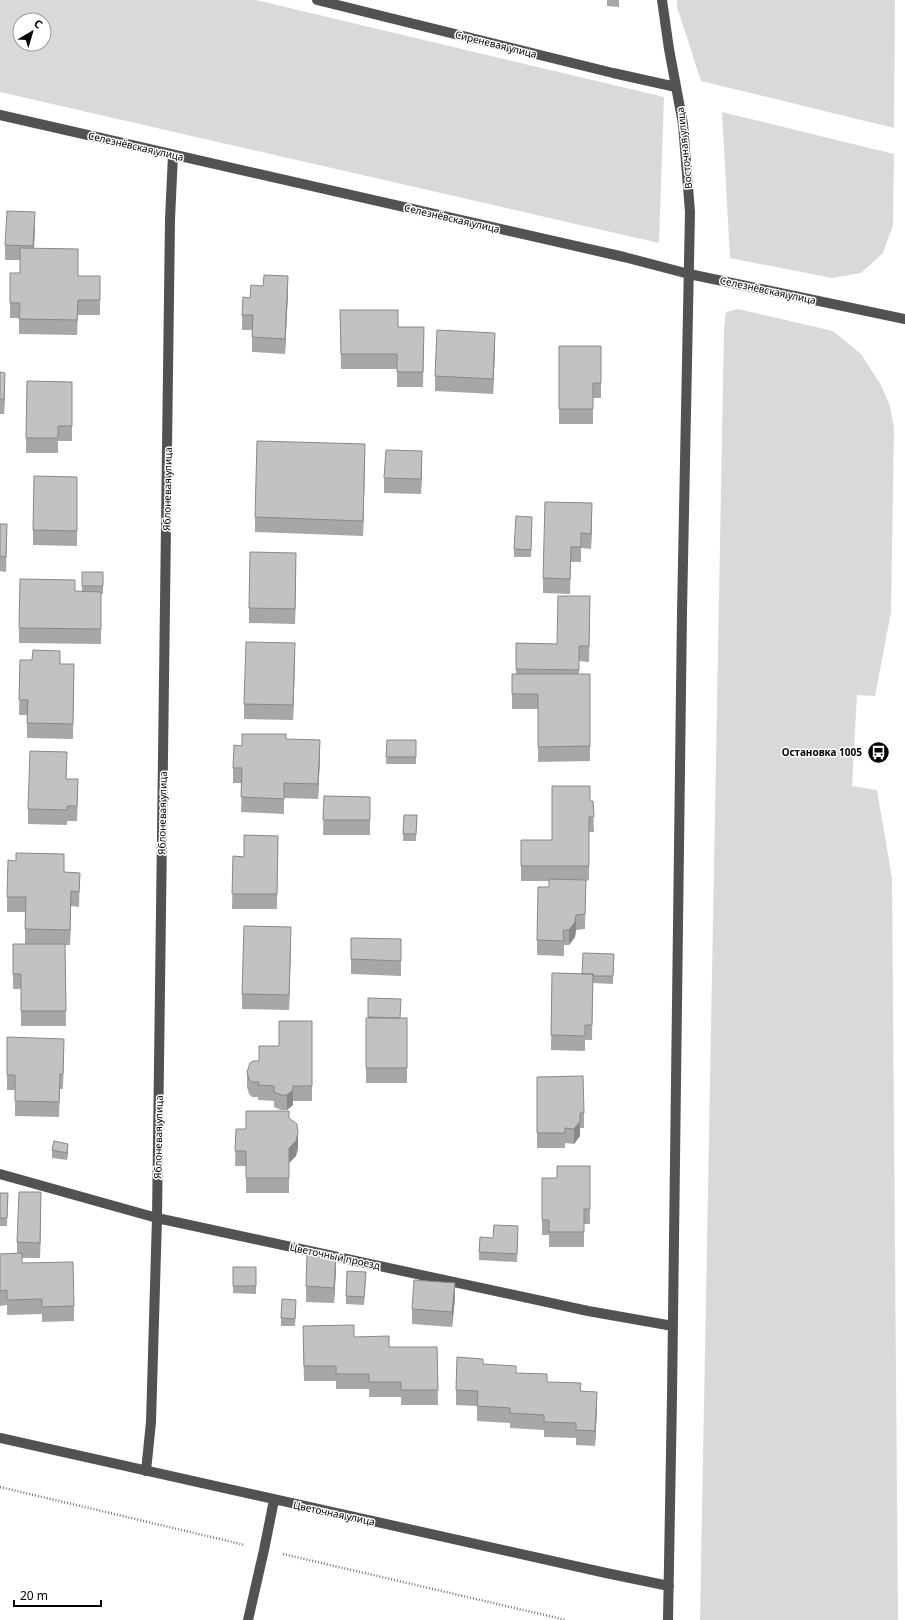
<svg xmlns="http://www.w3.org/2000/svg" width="905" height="1620" viewBox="0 0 905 1620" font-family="'Noto Sans',sans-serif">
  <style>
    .green { fill: #d9d9d9; fill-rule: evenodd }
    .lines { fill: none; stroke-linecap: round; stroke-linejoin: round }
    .path { stroke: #747474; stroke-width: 2.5; stroke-dasharray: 1 2; stroke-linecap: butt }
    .minor { stroke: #525252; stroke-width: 10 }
    .wall { fill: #a7a7a7 }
    .shaded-wall { fill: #888 }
    .building { fill: #c2c2c2; stroke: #888 }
    .labels { text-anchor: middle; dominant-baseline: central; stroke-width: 3; stroke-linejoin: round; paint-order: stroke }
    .street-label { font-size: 10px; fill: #000; stroke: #fff }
    .poi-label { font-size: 10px; font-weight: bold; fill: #000; stroke: #fff; text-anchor: end }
  </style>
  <rect width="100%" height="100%" fill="#fff"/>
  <path class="green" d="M0,0H256L664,97L659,243L0,92ZM20,20H44V44H20Z
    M677,0H895L894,128L701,81L677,7Z
    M722,112L894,154L893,225L883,253L861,273L832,278L730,258Z
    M738,309L833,331L861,354L881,385L890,406L894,428L891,612L875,696L857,695L852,786L877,790L892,878L898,1620H700L724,329L726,312Z"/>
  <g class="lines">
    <path class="path" d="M0,1487L245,1545
      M283,1554L566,1620"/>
    <path class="minor" d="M317,0L613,73L676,87
      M662,0L669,49L683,124L690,212L682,612L672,1396L668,1620
      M0,115L624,257L689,274L905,319
      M0,1174L157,1218L588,1311L673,1326
      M0,1438L606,1573L669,1586
      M146,1471L151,1422L157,1218L170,219L173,155
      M248,1620L264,1550L274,1500"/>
  </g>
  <path class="wall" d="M607,0H619V7L607,6Z
    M35,227L34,249L78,276H100V315H78L77,335L19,334V318H10V273H20V260H5V245Z
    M288,291L285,354L252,352V330H242V315L250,298Z
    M340,310L398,327H424L423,387H397V369H341Z
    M559,346H601V398H593V424H559Z
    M495,348L493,394L435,391V376Z
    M0,372L5,388L4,414H0Z
    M72,382V441H58V453H26V438Z
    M365,459L363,536L255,532V517Z
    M422,466L421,494L384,493V478Z
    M77,477V546L33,545V530Z
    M592,518L591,549L581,548V562H571L570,594L543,593V578Z
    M0,524L7,539L6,572L0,571Z
    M532,525L531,557H514V549Z
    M296,568L295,624L249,623V608Z
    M82,572H103V594H101V644L19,643V628L82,591Z
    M590,611L589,662L579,661V674H590V761L538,762V709H512V674H516V643L557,644Z
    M295,658L293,720L244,719V704Z
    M20,660L60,664H74L73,739L27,738V715H19Z
    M286,739L320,755L318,799L284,798V814L241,812L242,783H233V768L242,746Z
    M387,740H416V764H386Z
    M67,767L66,779L78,794L77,821H67V825L28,824V809Z
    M324,796L370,797V835H323Z
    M590,801H593L594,832H589V880L586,881L585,929L576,930L575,937L569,945H564V956L537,955V940L549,887V881H521V840H552Z
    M404,815H417L416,841H403Z
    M278,836L277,909H232L233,856L244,857Z
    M64,872L80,873L79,907L71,906L70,945H65L66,1026H21V989H13V944H25V912H7V897Z
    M291,942L289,1010L242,1009V994Z
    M401,954V976L351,974V959Z
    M614,954L613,984L593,983L592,1040H585V1051L551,1050L552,973L582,974Z
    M368,998L400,1018H407V1083H366V1018H368Z
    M312,1021V1101H293V1105L287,1110H281L274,1107V1101L258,1100V1097H252L249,1094L247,1087V1072L259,1061L279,1046Z
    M7,1037L64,1054L63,1089H60L59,1117L15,1116V1090H7Z
    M537,1077L584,1113V1128H580V1136L574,1144L565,1143V1148H537Z
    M289,1118L298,1148L296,1156L289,1163V1193H246V1166H235L236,1129H246Z
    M52,1150L68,1151L67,1160L52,1158Z
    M590,1166V1224H584V1247H549V1235H542V1178H557Z
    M0,1193H8L7,1226H0Z
    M41,1207L40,1258H22V1263L74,1306V1321L42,1322V1314L7,1315V1305L0,1306V1254L17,1253V1242Z
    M518,1233L517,1262L479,1260V1252L493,1238Z
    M233,1267H256V1294L233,1293Z
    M336,1269L334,1303L306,1302V1286Z
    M366,1279L364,1305L346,1304V1296Z
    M455,1298L452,1327L412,1324V1309Z
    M296,1308L295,1326H281V1318Z
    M354,1337L389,1347H437L438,1405H401V1397H369V1389H336V1381H304L303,1341Z
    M483,1364L516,1373L581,1391L597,1407L595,1446L576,1445V1438L544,1437V1430L510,1428V1423L477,1421V1406L456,1405V1390Z"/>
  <path class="shaded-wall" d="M35,212V227L33,261V246Z
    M288,276V291L285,354V339Z
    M495,333V348L493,394V379Z
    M5,373V388L4,414V399Z
    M365,444V459L363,536V521Z
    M422,451V466L421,494V479Z
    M592,503V518L591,549V534Z
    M296,553V568L295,624V609Z
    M295,643V658L293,720V705Z
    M320,740V755L318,799V784Z
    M71,891V906L70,945V930Z
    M576,915V930L575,937L569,945V930Z
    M291,927V942L289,1010V995Z
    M293,1086V1105L287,1110V1095Z
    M580,1121V1136L574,1144V1129Z
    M298,1133V1148L296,1156L289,1163V1148Z
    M68,1144V1151L67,1160V1153Z
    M41,1192V1207L40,1258V1243Z
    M336,1254V1269L334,1303V1288Z
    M455,1283V1298L452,1327V1312Z
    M597,1392V1407L595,1446V1431Z"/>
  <path class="building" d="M7,211L35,212L33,246L5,245Z
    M20,248L78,249V276H100V300H78L77,320L19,319L20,303H10V273H20Z
    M264,275L288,276L285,339L252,337L253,315H242L243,297L250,298L251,285L263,286Z
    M340,310H398V327H424L423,372H397V354H341Z
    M437,330L495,333L493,379L435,376Z
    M559,346H601V383H593V409H559Z
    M0,372L5,373L4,399H0Z
    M27,381L72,382V426H58V438H26Z
    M257,441L365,444L363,521L255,517Z
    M386,450L422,451L421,479L384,478Z
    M34,476L77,477V531L33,530Z
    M545,502L592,503L591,534L581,533V547H571L570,579L543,578Z
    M516,516L532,517L531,550L514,549Z
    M0,524H7L6,557L0,556Z
    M250,552L296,553L295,609L249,608Z
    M82,572H103V586H82Z
    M20,579L75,580V591L101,592V629L19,628Z
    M558,596H590L589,646H579V670L516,669V643L557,644Z
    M246,642L295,643L293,705L244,704Z
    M33,650L60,651V664H74L73,724L27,723L28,700H19L20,660H32Z
    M512,674H590V746L538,747V694H512Z
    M242,734H286V739L320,740L318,784L284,783V799L241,797L242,768H233L234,745L242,746Z
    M387,740H416V757H386Z
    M30,751L67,752L66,779H78L77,806H67V810L28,809Z
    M552,786H590V801H593L594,817H589V866H521V840H552Z
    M324,796L370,797V820H323Z
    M404,815H417L416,834H403Z
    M244,835L278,836L277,894H232L233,856L244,857Z
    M16,853L64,854V872L80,873L79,892L71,891L70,930L25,929L26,897H7L8,860L16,861Z
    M549,879L586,880L585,914L576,915L575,922L569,930H563L564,941L537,940L538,887H549Z
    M244,926L291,927L289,995L242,994Z
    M351,938L401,939V961L351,959Z
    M13,944H65L66,1011H21V974H13Z
    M583,953L614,954L613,976H593V974H582Z
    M552,973L593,974L592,1025H585V1036L551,1035Z
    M368,998L401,999L400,1018L368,1017Z
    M366,1018H407V1068H366Z
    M279,1021H312V1086H293V1090L287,1095H281L274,1092V1086L258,1085L259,1082H252L249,1079L247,1072L250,1063L253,1061H259V1046H279Z
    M7,1037L64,1039L63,1074H60L59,1102L15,1101V1075H7Z
    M583,1076L584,1113H580V1121L574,1129L565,1128V1133H537V1077Z
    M246,1111H289V1118L297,1124L298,1133L296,1141L289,1148V1178H246V1151H235L236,1129H246Z
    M54,1141L68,1144L67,1153L52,1150Z
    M557,1166H590V1209H584V1232H549V1220H542V1178H557Z
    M19,1192H41L40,1243L17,1242Z
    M0,1193H8L7,1218H0Z
    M494,1225L518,1226L517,1254L479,1252L480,1237L493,1238Z
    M22,1253V1263L73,1262L74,1306L42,1307V1299L7,1300V1290L0,1291V1254Z
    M307,1253L336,1254L334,1288L306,1286Z
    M233,1267H256V1286H233Z
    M347,1271L366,1272L364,1297L346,1296Z
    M414,1280L455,1283L452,1312L412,1309Z
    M282,1299L296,1300L295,1319L281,1318Z
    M354,1325V1337L389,1336V1347H437L438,1390H401V1382H369V1374H336V1366H304L303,1326Z
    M457,1357L483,1359V1364L516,1366V1373L547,1374V1382L581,1383L580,1391L597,1392L595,1431L576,1430V1423L544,1422V1415L510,1413V1408L477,1406L478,1391L456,1390Z"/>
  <defs>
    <symbol id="bus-disc" viewBox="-11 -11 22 22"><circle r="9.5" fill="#000" stroke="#fff"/><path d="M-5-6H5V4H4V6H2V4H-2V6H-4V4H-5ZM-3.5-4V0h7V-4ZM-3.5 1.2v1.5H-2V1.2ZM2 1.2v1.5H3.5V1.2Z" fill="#fff"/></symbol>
  </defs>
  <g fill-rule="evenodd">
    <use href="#bus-disc" x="866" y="740" width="25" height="25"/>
  </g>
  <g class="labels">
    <g class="street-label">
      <text transform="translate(496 44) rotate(14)">Сиреневая улица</text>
      <text transform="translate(136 146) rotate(13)">Селезнёвская улица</text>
      <text transform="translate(684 148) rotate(-96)">Восточная улица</text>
      <text transform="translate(452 218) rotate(13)">Селезнёвская улица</text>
      <text transform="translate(768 290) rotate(12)">Селезнёвская улица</text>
      <text transform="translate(167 489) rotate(-89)">Яблоневая улица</text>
      <text transform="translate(162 813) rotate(-89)">Яблоневая улица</text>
      <text transform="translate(158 1137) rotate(-89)">Яблоневая улица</text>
      <text transform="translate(335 1256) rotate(12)">Цветочный проезд</text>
      <text transform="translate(334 1513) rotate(12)">Цветочная улица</text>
    </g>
    <g class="poi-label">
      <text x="862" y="752">Остановка 1005</text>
    </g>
  </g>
  <g transform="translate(32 32) rotate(38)"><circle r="19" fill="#ffffff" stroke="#999999"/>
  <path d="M0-3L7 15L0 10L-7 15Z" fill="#000000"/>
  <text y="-6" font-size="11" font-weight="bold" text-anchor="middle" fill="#000000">С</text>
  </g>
  <path d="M14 1600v6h87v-6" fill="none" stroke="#000000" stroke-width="2"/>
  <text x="20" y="1600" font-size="12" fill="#000000" stroke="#ffffff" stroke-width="3" paint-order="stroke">20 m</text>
</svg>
